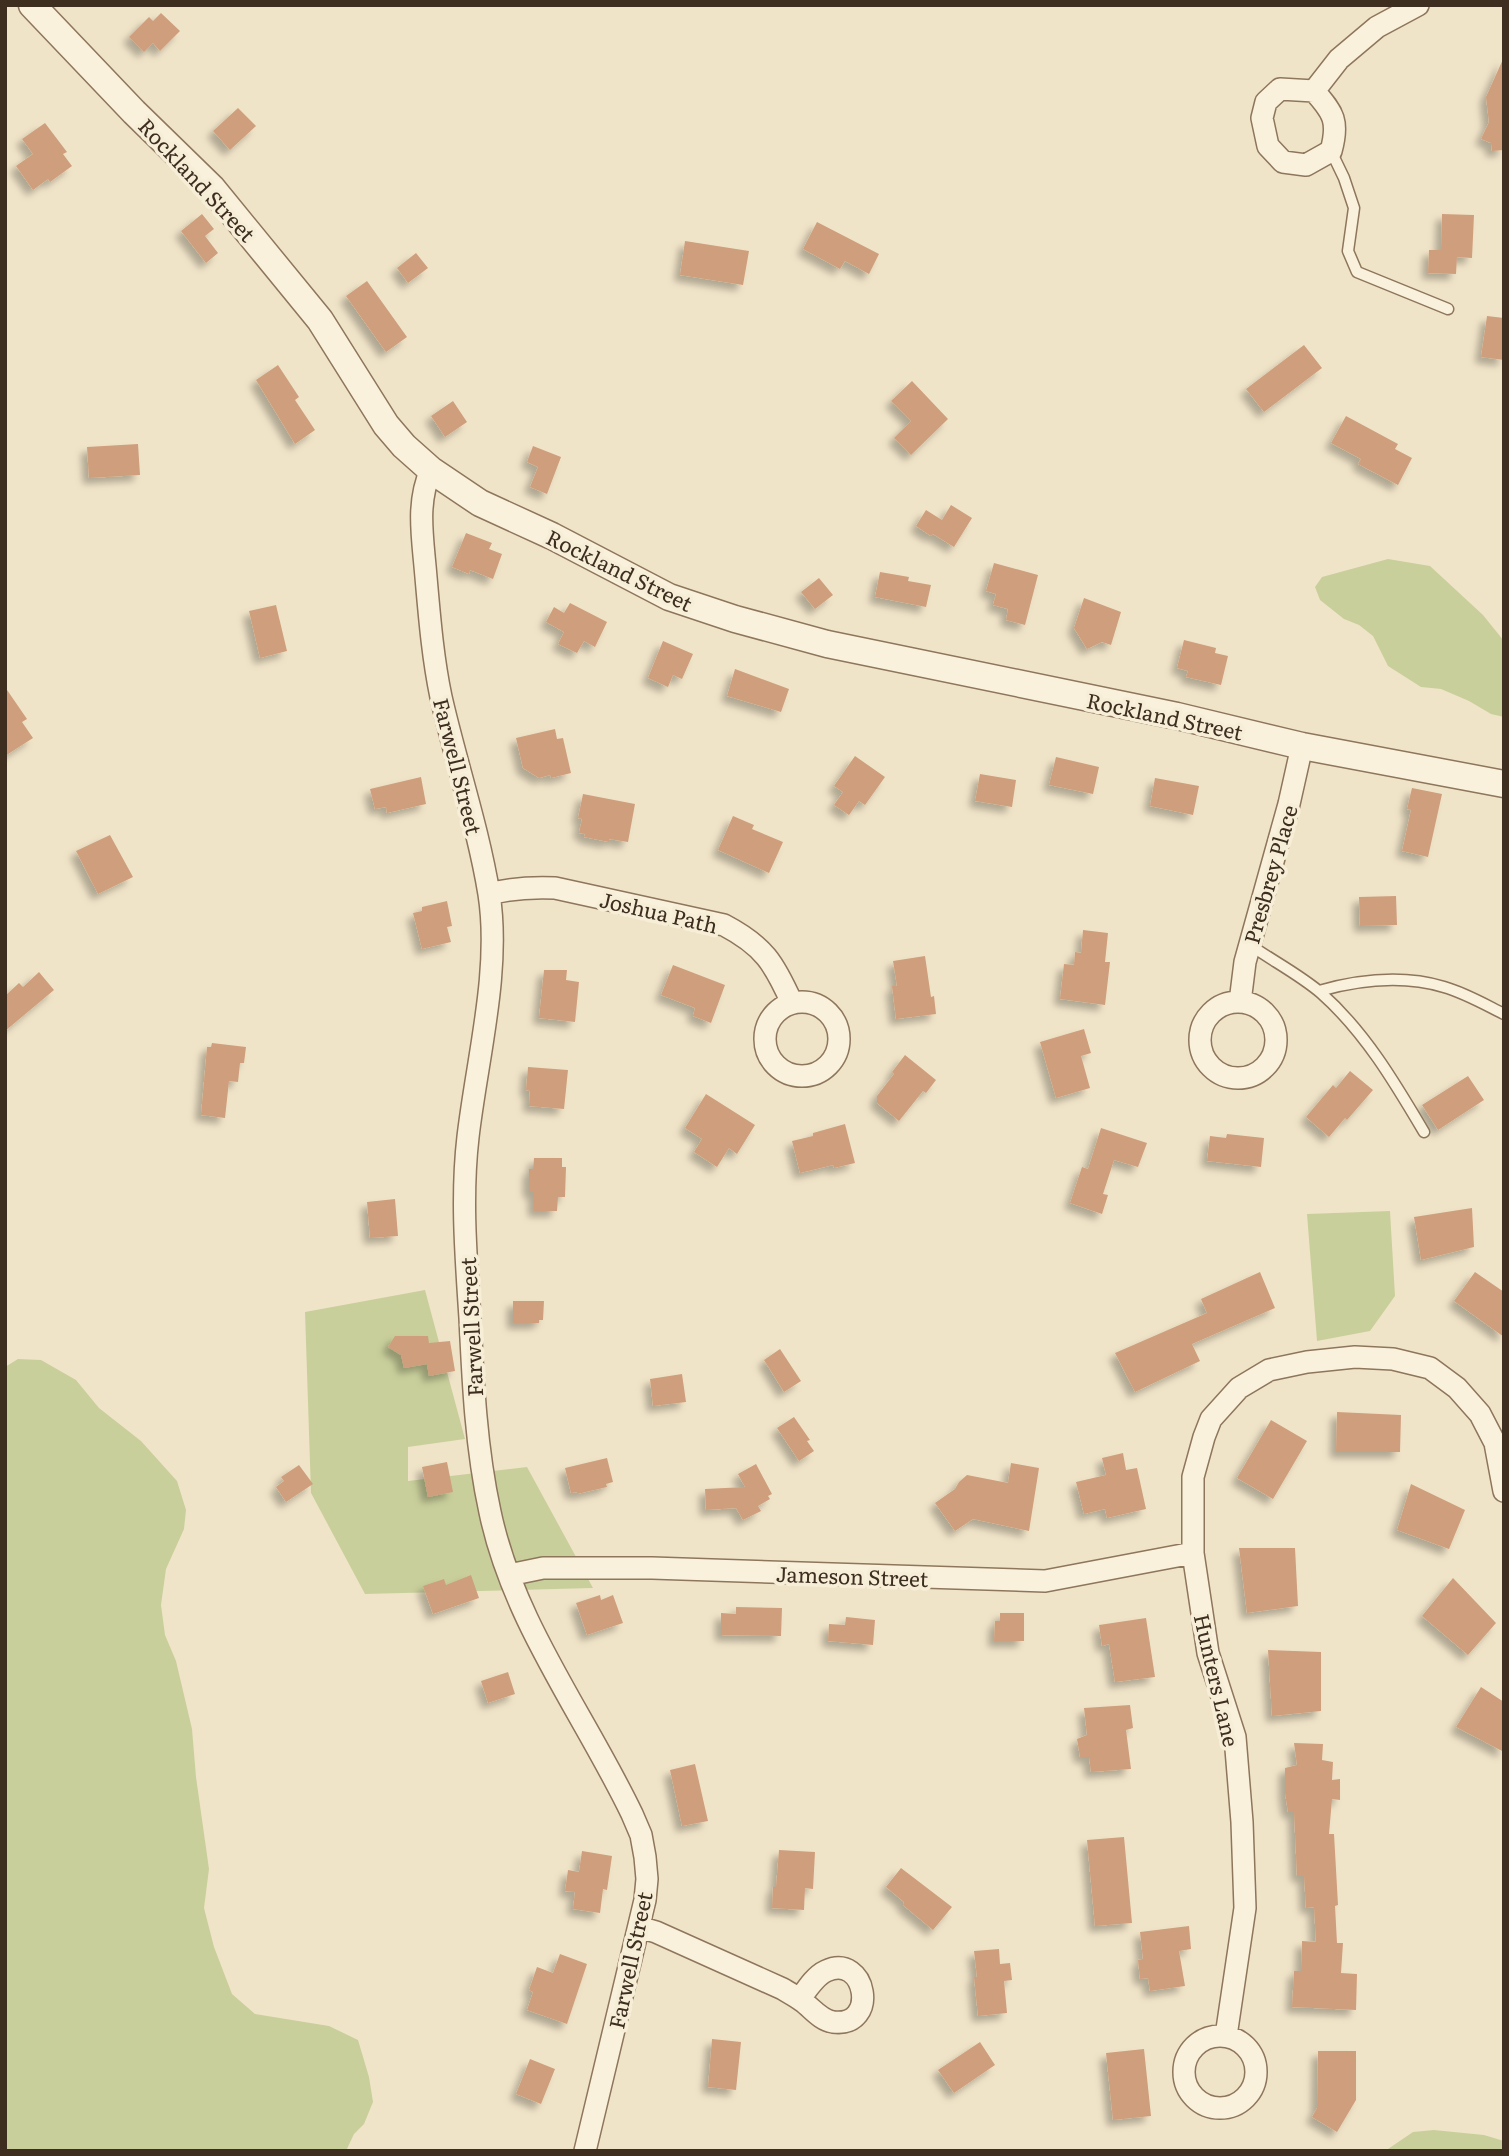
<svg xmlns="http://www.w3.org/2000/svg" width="1509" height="2156" viewBox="0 0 1509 2156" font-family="Literata,serif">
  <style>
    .green { fill: #c9cf9b }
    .building { fill: #cf9f7d; filter: url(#shadow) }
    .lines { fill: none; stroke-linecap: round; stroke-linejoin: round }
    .service-casing { stroke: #8d765c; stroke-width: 13 }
    .minor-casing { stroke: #8d765c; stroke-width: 24 }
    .tertiary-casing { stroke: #8d765c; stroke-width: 29 }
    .service { stroke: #faf1dc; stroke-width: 10 }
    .minor { stroke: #faf1dc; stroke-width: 21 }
    .tertiary { stroke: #faf1dc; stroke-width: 26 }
    .labels { text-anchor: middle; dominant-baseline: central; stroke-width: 7; stroke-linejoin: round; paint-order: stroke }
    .street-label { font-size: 21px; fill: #3d2e20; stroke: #f7eed8 }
  </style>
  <defs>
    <filter id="shadow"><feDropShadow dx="-6" dy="6" stdDeviation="3.5" flood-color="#0004"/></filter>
  </defs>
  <rect width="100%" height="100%" fill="#f0e4c8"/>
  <path class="green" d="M1388,559L1430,566L1483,615L1504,641V717L1491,714L1469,701L1441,689L1421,687L1388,666L1373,636L1359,625L1344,619L1320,600L1315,587L1322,577Z
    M1390,1211L1395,1296L1370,1331L1317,1341L1307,1214Z
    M425,1290L465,1439L408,1447V1481L527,1467L593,1588L365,1594L311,1493L305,1312Z
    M18,1359L41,1360L76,1380L99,1408L141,1441L177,1481L186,1510L184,1529L166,1569L161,1605L165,1635L176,1661L192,1729L196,1777L209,1869L204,1908L214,1947L232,1994L255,2014L329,2026L358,2040L369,2077L373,2102L364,2124L354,2134L346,2151H5V1367Z
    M1434,2130L1484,2135L1504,2141V2151H1385L1413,2132Z"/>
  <path class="building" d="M161,13L180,31L160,51L153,43L144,52L129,37L149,17L153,21Z
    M1504,57V150L1492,151L1491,143L1481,139L1489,122L1486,97Z
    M238,108L256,126L230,150L213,131Z
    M45,123L67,152L63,154L72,166L50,182L48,179L33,190L16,166L33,154L22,139Z
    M202,214L214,229L205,236L218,253L206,263L181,231Z
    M1442,214L1474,215L1472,258L1457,257L1456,274L1428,273L1429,250H1441Z
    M817,222L879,254L869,274L845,261L840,269L803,249Z
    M685,241L749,251L743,285L680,275Z
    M416,253L428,268L408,283L397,268Z
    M367,281L407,337L386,352L346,296Z
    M1487,316L1504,318V360L1481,357Z
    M1304,345L1322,368L1264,412L1246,389Z
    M278,365L299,397L295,400L315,430L295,444L256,380Z
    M912,381L948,419L911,455L894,438L911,421L891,401Z
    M453,401L467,422L445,437L431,416Z
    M1346,416L1398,444L1395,449L1412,458L1398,485L1358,464L1361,459L1331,443Z
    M138,444L140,475L89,478L87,447Z
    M533,446L561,457L547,494L530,487L538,467L527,462Z
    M951,505L972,518L954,547L933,534L931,536L916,526L926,510L942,520Z
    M466,533L492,543L489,549L502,554L493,579L470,570L469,574L452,567Z
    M994,563L1038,575L1025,625L1006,620L1008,609L993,605L996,594L986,591Z
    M880,572L909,577L908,581L931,585L926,607L875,597Z
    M819,578L833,595L815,609L801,592Z
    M1084,598L1121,612L1111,645L1102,642L1087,649L1074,628Z
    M570,603L607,622L595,647L584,641L577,653L558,644L564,632L546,622L554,607L564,613Z
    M276,605L287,651L260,658L249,611Z
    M1184,640L1216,648L1215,653L1228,656L1221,685L1186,677L1188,671L1177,668Z
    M663,641L693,654L682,679L673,675L668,687L648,678Z
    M735,669L789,689L781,712L727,696Z
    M5,687L27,719L22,722L33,738L5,756Z
    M555,729L557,739L563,738L571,773L551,778L550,775L539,778L523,768L516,738Z
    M855,756L885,777L865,805L859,801L849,815L834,805L843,792L834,786Z
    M1056,757L1099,767L1093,794L1049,785Z
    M980,774L1016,780L1012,807L975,801Z
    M421,777L426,804L387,813L386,807L375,809L370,789Z
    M1155,778L1199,786L1193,815L1150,806Z
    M1412,788L1442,794L1428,857L1402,851L1411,810L1407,809Z
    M583,794L635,804L628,842L609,839V842L584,837L585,834L579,833L582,819L578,818Z
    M733,816L754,825L752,829L783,842L769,873L718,850Z
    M110,835L133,877L98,894L76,851Z
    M1396,896L1397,925L1360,926L1359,897Z
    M447,901L452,926L447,927L451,942L422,949L413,913L422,911V907Z
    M1083,930L1108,933L1105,962H1110L1105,1005L1060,999L1064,964L1074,965L1075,952L1081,953Z
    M925,956L931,997L934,996L936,1014L896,1019L892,986H897L893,961Z
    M673,965L725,985L711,1023L693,1016L695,1008L661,995Z
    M544,970H567L566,980L579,982L575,1022L539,1018Z
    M39,972L54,990L5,1031V996L19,983L23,987Z
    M1084,1029L1091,1053L1081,1056L1090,1088L1056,1098L1040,1042Z
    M212,1043L246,1047L244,1063H240L238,1082L229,1081L225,1118L201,1115L207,1047H211Z
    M905,1055L936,1080L926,1093L923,1091L899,1121L877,1103V1096L894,1074L892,1072Z
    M528,1067L568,1070L564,1109L529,1106L530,1091L526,1090Z
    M1350,1071L1373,1090L1347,1120L1345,1118L1329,1137L1306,1117L1333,1085L1336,1088Z
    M1468,1076L1484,1100L1438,1130L1422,1105Z
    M706,1094L755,1125L737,1154L729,1148L717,1167L694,1152L702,1139L685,1128Z
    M845,1124L855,1163L834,1168L833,1165L800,1173L792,1141L813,1136V1133Z
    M1101,1128L1147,1143L1138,1167L1114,1160L1103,1194L1108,1195L1102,1214L1070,1203L1082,1167L1088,1169Z
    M1227,1134L1264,1138L1261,1167L1207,1161L1210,1136L1226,1138Z
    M534,1158H562V1167H566L565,1197H558L557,1211H534V1192H529V1169H533Z
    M395,1199L398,1236L370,1238L367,1202Z
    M1472,1208L1474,1247L1421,1260L1414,1217Z
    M1260,1272L1275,1308L1192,1344L1200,1361L1135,1392L1115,1353L1207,1313L1201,1299Z
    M1475,1272L1504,1292V1337L1454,1301Z
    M513,1301H544L543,1320H539V1323H513Z
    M395,1336H428L429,1343L450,1341L455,1371L429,1376L427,1364L404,1368L401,1355L388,1347Z
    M780,1349L801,1381L784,1392L764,1360Z
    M682,1374L686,1402L653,1406L650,1379Z
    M1337,1412L1401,1415L1400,1452H1336Z
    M794,1417L810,1440L807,1441L814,1451L799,1461L777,1428Z
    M1271,1420L1307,1441L1273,1499L1237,1478Z
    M1123,1453L1126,1470L1137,1468L1146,1509L1107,1518L1105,1509L1084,1514L1076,1482L1106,1475L1102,1458Z
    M607,1458L613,1482L606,1484L607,1487L577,1494V1492L571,1493L565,1468Z
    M447,1462L453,1492L428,1497L422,1467Z
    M1011,1463L1039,1468L1029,1531L973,1519L955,1531L935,1503L955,1489L959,1482L967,1475L1008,1483Z
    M756,1464L772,1494L768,1496L770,1499L758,1506L761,1511L743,1520L736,1508L706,1510L705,1489L745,1487L738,1474Z
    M299,1465L313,1484L286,1502L276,1487L284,1481L281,1477Z
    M1411,1484L1465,1510L1449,1549L1397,1530Z
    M1239,1548H1295L1298,1606L1247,1613Z
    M471,1575L479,1598L433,1614L423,1586L444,1579L446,1585Z
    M1453,1578L1496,1623L1468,1655L1422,1616Z
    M600,1595L601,1600L613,1595L623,1623L587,1635L576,1603Z
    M736,1607L782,1608L781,1636L721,1635V1613L736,1614Z
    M1000,1613H1024V1641H994L995,1621H1000Z
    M846,1617L875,1620L873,1645L828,1641L829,1624L845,1625Z
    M1146,1618L1155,1677L1115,1682L1109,1644L1102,1646L1099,1625Z
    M1268,1650L1321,1652V1711L1272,1716Z
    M508,1672L515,1694L488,1703L481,1681Z
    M1481,1687L1504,1702V1752L1456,1727Z
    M1130,1705L1133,1728L1126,1730L1131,1769L1091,1772L1089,1757H1080L1077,1739L1087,1735L1084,1708Z
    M1294,1743L1323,1744L1322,1760L1333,1762L1332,1780L1340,1779V1800L1332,1799L1329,1834H1334L1338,1905L1335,1906L1337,1943H1343L1341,1973L1357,1974L1356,2010L1292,2007L1294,1971H1301L1302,1941L1316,1942L1314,1907L1306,1908L1304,1876H1297L1294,1812H1288L1285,1793V1768L1297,1765Z
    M695,1764L708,1821L682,1826L670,1770Z
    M1124,1837L1132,1923L1095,1926L1087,1840Z
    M779,1850L815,1852L813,1889L805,1888L804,1910L772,1908L773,1887H776Z
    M582,1851L612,1856L607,1890L603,1889L600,1913L573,1909L575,1892L565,1891L568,1870L579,1872Z
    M901,1868L952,1907L933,1930L903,1905L904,1902L886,1887Z
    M1189,1926L1191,1949L1179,1951L1185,1986L1150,1991L1148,1978L1140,1979L1138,1960L1143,1959L1140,1932Z
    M999,1949L1000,1964L1010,1963L1012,1980L1004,1981L1007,2013L978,2016L974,1977H977L974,1951Z
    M560,1954L587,1964L567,2024L527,2010L533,1992L529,1990L537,1967L553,1973Z
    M712,2039L741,2042L736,2090L708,2087Z
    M980,2042L995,2065L954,2093L938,2070Z
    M1144,2049L1151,2116L1113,2120L1106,2053Z
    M1318,2051H1356V2100L1337,2132L1312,2117L1317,2108Z
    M530,2059L555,2069L541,2104L516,2094Z"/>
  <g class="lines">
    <defs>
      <path id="service" d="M1331,151L1344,178L1354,208L1348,251L1357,272L1448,309
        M1250,945C1273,961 1300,975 1321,993C1365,1032 1395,1083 1424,1132
        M1319,991C1358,980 1404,975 1444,987C1465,993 1484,1004 1504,1014"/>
      <path id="minor" d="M1280,89L1314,91C1334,113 1339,122 1331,151L1306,165L1283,162L1268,146L1262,118L1266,102Z
        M1314,91L1339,59L1377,27L1418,5
        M431,470C417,501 422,533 425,566C429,610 432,654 441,697C456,763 478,827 489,894C501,971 477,1059 468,1137C461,1197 466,1257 470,1318C473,1383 476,1448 490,1512C513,1622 584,1714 632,1814L641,1835L645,1857L647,1879L645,1900L585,2151
        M489,894C512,888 532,887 555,888L724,925C764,946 774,963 792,1003
        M1200 1040a38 38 0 1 1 76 0a38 38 0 1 1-76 0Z
        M1240,1002L1245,962L1289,804L1302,746
        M765 1039a37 37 0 1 1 74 0a37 37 0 1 1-74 0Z
        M509,1575L543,1568H652L1045,1581L1193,1553
        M639,1927L656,1932L783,1989C789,1993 796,1996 802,2001C812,2008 820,2020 833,2022C880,2028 866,1952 826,1971C815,1976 807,1989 800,1999
        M1226,2036L1245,1908L1242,1822L1235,1737L1208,1653L1193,1553V1477L1204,1437L1211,1419L1239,1388L1269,1370L1307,1362L1355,1357L1393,1359L1430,1368L1457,1388L1480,1414L1495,1443L1504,1491
        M1184 2072a36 36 0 1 1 72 0a36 36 0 1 1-72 0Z"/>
      <path id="tertiary" d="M32,5L134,112L212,188L320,320L386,425L404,446L431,470L480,503L552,536L669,597L735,619L827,644L1177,716L1302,746L1504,784"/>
    </defs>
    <use href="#service" class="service-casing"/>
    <use href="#minor" class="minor-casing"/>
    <use href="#tertiary" class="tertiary-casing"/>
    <use href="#service" class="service"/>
    <use href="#minor" class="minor"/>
    <use href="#tertiary" class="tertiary"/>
  </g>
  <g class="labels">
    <g class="street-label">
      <text transform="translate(198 179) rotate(47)">Rockland Street</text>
      <text transform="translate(620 569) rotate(26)">Rockland Street</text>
      <text transform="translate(1165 715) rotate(12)">Rockland Street</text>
      <text transform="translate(459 766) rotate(76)">Farwell Street</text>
      <text transform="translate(1269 874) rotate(-74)">Presbrey Place</text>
      <text transform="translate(659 911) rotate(13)">Joshua Path</text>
      <text transform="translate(470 1327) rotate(-93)">Farwell Street</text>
      <text transform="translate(852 1575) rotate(2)">Jameson Street</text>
      <text transform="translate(1218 1680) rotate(77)">Hunters Lane</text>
      <text transform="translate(629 1960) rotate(-78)">Farwell Street</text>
    </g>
  </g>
  <rect width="1509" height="2156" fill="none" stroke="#3d2e20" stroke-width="14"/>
</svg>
